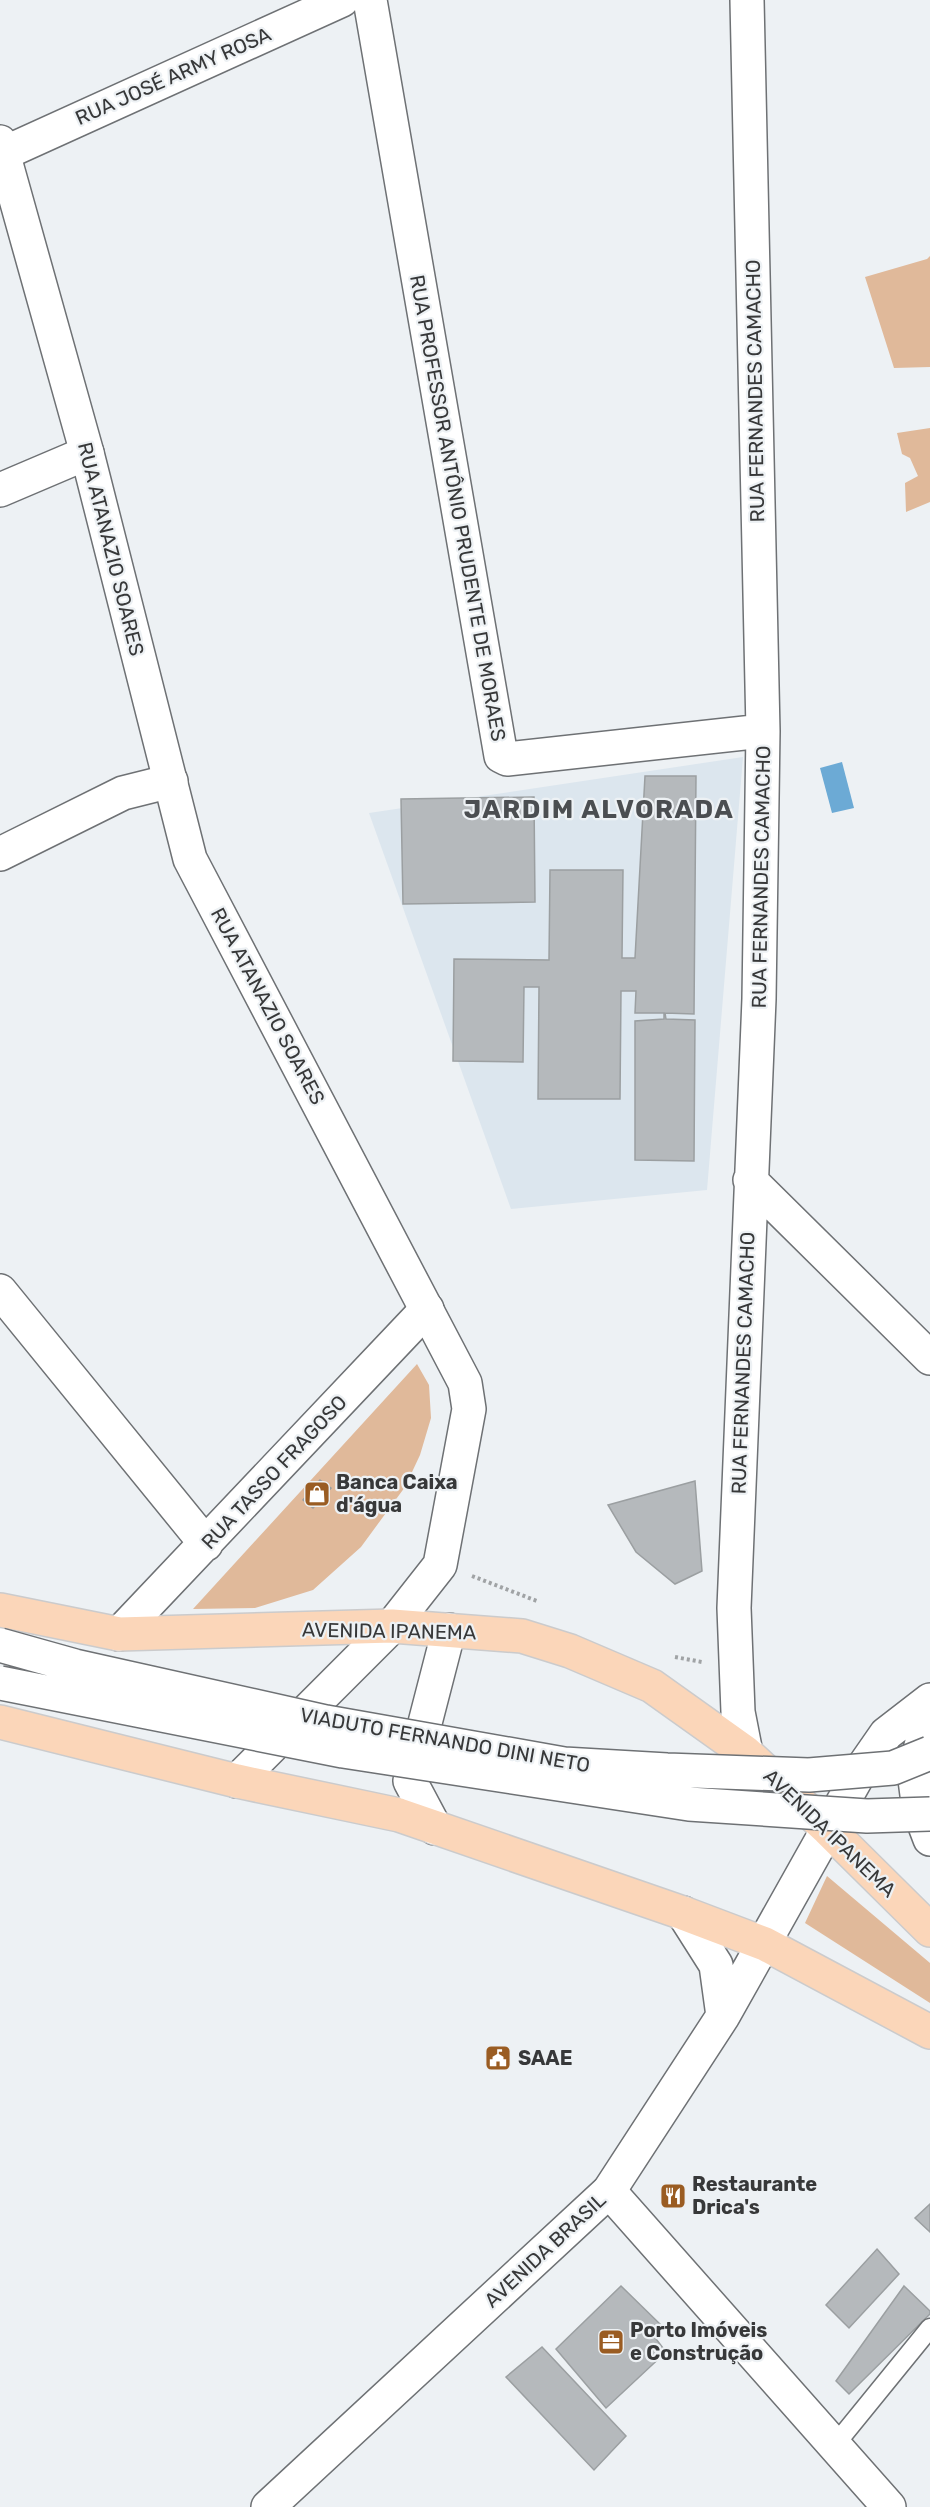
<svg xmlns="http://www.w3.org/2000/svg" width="930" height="2507" viewBox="0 0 930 2507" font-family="Rubik,sans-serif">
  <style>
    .built { fill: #dce6ee }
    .green { fill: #e0b99a }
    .water { fill: #6caad5 }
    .building { fill: #b5b9bc; stroke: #9b9fa1; stroke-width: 1.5 }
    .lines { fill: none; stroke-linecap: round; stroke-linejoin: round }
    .service-casing { stroke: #6e7174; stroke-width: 21 }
    .minor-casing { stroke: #6e7174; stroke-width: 36 }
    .secondary-casing { stroke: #6e7174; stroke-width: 36 }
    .primary-casing { stroke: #cbcbcc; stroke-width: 36 }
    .path { stroke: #a0a3a5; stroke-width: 4; stroke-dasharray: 3 3; stroke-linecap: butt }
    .service { stroke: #fff; stroke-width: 18 }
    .minor { stroke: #fff; stroke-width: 33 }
    .secondary { stroke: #fff; stroke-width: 33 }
    .primary { stroke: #fbd6b9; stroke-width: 33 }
    .secondary-bridge-casing { stroke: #6e7174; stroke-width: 36; stroke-linecap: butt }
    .secondary-bridge { stroke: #fff; stroke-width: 33 }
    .labels { text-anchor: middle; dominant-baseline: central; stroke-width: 4.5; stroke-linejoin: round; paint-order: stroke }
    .street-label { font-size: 20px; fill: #373839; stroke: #edf1f4 }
    .poi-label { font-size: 20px; font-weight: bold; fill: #373839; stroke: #edf1f4; text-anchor: start }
    .district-label { font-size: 26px; font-weight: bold; letter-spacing: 1.5px; fill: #4b4e51; stroke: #edf1f4 }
  </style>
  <rect width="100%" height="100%" fill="#edf1f4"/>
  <path class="built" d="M743,757L707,1190L511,1209L369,813Z"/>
  <path class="green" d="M930,256V367L894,368L865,277L927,259Z
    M930,428V502L906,512L905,483L918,476L910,458L902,454L897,433Z
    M417,1364L429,1385L431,1418L420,1455L405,1487L361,1547L313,1590L255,1608L193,1609Z
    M827,1876L930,1963V2003L805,1923Z"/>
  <path class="water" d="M842,762L854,808L832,813L820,768Z"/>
  <path class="building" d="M645,776H696L694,1014L665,1013L666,1019L695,1020L694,1161L635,1160V1021L664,1019V1013H635L636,991H621L620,1099H538L539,987H524L523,1062L453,1061L454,959L549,960L550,870H623L622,958H635Z
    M534,797L535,902L403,904L401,799Z
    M320,1480L331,1488L313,1508L303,1500Z
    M695,1481L702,1571L675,1584L636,1552L608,1505Z
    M930,2204V2232L915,2218Z
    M877,2249L899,2274L849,2328L826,2305Z
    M621,2286L661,2325L653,2335L666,2352L606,2408L556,2349Z
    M904,2286L930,2311V2314L849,2394L836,2381Z
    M542,2347L626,2436L594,2470L506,2377Z"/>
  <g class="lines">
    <defs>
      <path id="service" d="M834,2446L930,2328"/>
      <path id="minor" d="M370,0L501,756L507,759L763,731
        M0,155L342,0
        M0,490L87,453
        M0,854L123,793L171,781
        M750,1180L930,1358
        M0,1291L206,1544
        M119,1634L427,1309
        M746,1753L738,1712L734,1608L759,999L763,731L747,0
        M609,2191L889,2507"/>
      <path id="secondary" d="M0,142L87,453L190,859L465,1383L469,1409L440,1565L392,1626L237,1781
        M930,1728L925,1731L914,1772L919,1810L930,1839
        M435,1828L410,1781L449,1630
        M683,1913L716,1965L723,2016
        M268,2507L609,2191L723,2016L861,1770L886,1734L930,1700"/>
      <path id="primary" d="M0,1610L119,1634L392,1626L522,1636L570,1651L652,1686L746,1753L828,1829L930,1930
        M0,1722L237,1781L399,1815L683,1913L765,1944L930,2032"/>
    </defs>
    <use href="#service" class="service-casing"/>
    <use href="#minor" class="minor-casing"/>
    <use href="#secondary" class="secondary-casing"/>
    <use href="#primary" class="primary-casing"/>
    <path class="path" d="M472,1576L537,1601
      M675,1657L702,1662"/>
    <use href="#service" class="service"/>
    <use href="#minor" class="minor"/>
    <use href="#secondary" class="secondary"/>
    <use href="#primary" class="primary"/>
    <defs>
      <path id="secondary-bridge" d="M0,1645L75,1666L326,1722L564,1764L667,1770L809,1775L893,1768L930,1753
        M0,1683L343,1751L689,1804L867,1816L930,1814"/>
    </defs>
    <use href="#secondary-bridge" class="secondary-bridge-casing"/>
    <use href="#secondary-bridge" class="secondary-bridge"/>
  </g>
  <defs>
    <symbol id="shop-square" viewBox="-11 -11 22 22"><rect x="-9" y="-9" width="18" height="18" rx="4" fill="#9a5c22" stroke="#edf1f4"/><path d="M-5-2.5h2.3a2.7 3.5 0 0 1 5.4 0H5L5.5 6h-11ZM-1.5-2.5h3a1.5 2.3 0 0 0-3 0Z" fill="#fff"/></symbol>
    <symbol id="civic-square" viewBox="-11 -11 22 22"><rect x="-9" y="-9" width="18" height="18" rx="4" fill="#9a5c22" stroke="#edf1f4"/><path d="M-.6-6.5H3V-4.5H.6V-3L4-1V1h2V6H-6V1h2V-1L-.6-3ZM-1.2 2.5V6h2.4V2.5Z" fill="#fff"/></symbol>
    <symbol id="restaurant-square" viewBox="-11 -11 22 22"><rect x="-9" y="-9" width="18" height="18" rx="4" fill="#9a5c22" stroke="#edf1f4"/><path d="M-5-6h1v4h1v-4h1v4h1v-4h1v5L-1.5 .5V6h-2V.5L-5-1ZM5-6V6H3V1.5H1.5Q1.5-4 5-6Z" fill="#fff"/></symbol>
    <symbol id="office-square" viewBox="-11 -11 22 22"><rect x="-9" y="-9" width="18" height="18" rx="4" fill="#9a5c22" stroke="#edf1f4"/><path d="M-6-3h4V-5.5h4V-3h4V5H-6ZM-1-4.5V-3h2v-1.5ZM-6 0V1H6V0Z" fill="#fff"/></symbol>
  </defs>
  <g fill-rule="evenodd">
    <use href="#shop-square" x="302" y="1479" width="30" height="30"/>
    <use href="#civic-square" x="483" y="2043" width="30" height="30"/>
    <use href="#restaurant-square" x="658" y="2181" width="30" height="30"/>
    <use href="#office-square" x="596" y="2327" width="30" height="30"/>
  </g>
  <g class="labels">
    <g class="street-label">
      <text transform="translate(173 76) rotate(-24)">RUA JOSÉ ARMY ROSA</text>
      <text transform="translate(755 391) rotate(-91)">RUA FERNANDES CAMACHO</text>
      <text transform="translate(458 508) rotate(80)">RUA PROFESSOR ANTÔNIO PRUDENTE DE MORAES</text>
      <text transform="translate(111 549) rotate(76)">RUA ATANAZIO SOARES</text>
      <text transform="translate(761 877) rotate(-89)">RUA FERNANDES CAMACHO</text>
      <text transform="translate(268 1006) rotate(62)">RUA ATANAZIO SOARES</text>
      <text transform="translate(743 1363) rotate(-88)">RUA FERNANDES CAMACHO</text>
      <text transform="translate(274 1472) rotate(-47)">RUA TASSO FRAGOSO</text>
      <text transform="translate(389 1631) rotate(1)">AVENIDA IPANEMA</text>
      <text transform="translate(445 1740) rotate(10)">VIADUTO FERNANDO DINI NETO</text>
      <text transform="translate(830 1833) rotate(44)">AVENIDA IPANEMA</text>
      <text transform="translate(545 2250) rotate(-43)">AVENIDA BRASIL</text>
    </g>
    <g class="poi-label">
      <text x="336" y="1482">Banca Caixa<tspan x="336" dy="23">d'água</tspan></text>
      <text x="518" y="2058">SAAE</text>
      <text x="692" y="2184">Restaurante<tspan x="692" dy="23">Drica's</tspan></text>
      <text x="630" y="2330">Porto Imóveis<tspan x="630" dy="23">e Construção</tspan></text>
    </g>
    <g class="district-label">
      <text x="599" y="809">JARDIM ALVORADA</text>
    </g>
  </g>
</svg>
